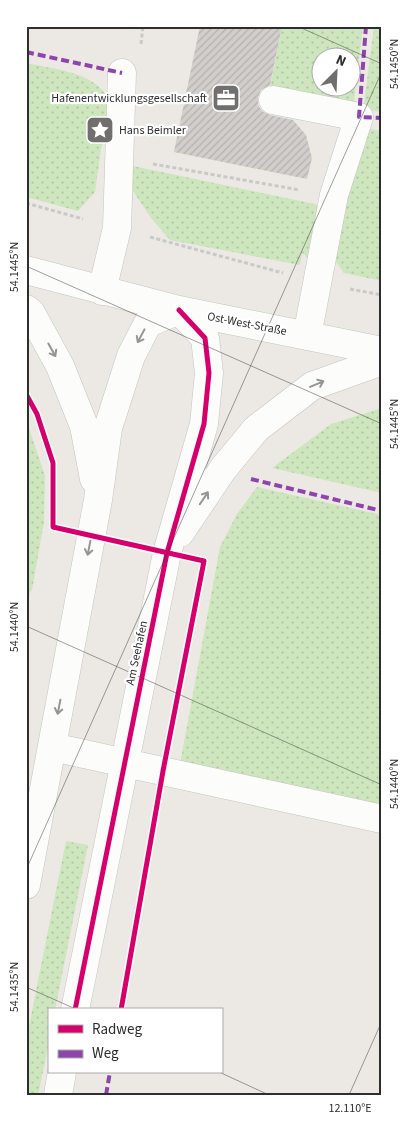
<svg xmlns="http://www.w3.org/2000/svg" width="408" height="1121" viewBox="0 0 408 1121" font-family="'Source Sans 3',sans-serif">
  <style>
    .grass { fill: url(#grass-dots); fill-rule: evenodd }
    .building { fill: url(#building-hatch) }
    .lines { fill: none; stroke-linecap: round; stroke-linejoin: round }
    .minor-casing { stroke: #c5c4c5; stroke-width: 29 }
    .path { stroke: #c9c9c8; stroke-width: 3; stroke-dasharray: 4 2.5; stroke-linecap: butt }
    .minor { stroke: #fcfcfb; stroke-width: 28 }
    .quiet { stroke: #8e44ad; stroke-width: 4; stroke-dasharray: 8 4; stroke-linecap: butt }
    .cycleway-casing { stroke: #fff; stroke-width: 8 }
    .cycleway { stroke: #d6006c; stroke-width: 5 }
    .oneway { stroke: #959594 }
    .ticks { fill: none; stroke: #2e2e2e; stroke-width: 1; stroke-opacity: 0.45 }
    .labels { text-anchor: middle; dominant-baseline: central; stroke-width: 4.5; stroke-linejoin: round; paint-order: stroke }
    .poi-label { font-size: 12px; fill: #2e2e2e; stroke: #fff; text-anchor: end }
    .street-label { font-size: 12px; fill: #2e2e2e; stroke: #fff }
    .neatline { fill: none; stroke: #2e2e2e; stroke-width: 2 }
    .ticks-label { font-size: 12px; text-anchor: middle; fill: #2e2e2e }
  </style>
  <defs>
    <pattern id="grass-dots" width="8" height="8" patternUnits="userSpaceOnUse" patternTransform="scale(1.25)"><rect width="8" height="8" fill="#cee6be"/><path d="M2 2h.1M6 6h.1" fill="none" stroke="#b1c6a4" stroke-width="1.8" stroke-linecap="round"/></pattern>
    <pattern id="building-hatch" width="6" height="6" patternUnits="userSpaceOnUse" patternTransform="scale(1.25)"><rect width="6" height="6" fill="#d1cecb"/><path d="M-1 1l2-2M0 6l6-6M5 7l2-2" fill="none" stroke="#b4b1af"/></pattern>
  </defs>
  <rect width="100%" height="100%" fill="#ece8e4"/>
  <path class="grass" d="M282,26H363L354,102L348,105L270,88ZM320,58H350V88H320Z
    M374,26H382V112L369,110L364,104Z
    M26,63C53,69 88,71 106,94C109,98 111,104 113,109L101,149L95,192L78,211L26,197Z
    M369,129L382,131V281L344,273L333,258L354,146Z
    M133,166L315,204L321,208L310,260L302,253L300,265L170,240L151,218L133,191Z
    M382,408V493L272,468L331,424Z
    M26,419L45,476L44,522L32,590L26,597Z
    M257,487L382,515V808L180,764L220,547L237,514Z
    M66,841L88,845L55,1010H49V1043L38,1095H26V1041Z"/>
  <path class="building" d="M200,26H282L270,85L261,90L258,97V105L262,111L270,115L293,120L306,135L312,158L307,179L174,152Z"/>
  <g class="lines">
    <defs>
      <path id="minor" d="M273,100L359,117L334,195L307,336
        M26,270L179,310L382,351
        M102,291L117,228L122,73
        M26,309L31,313L60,366L84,426L94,479
        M180,533L223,469L256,429L312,386L382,361
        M52,747L382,819
        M26,885L98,500L108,428L131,356L148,323L179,310
        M75,1010L167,553L204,424L209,373L205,338L179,310
        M58,1095L62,1072"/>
    </defs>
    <use href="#minor" class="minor-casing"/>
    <path class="path" d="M141,44L143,26
      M153,164L300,190
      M26,203L83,219
      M150,237L283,273
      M350,289L382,295"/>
    <use href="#minor" class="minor"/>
    <path class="quiet" d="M366,26L359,117L382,118
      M26,52L122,73
      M251,479L382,511
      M106,1095L110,1072"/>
    <defs>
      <path id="cycleway" d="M26,394L37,414L53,463V527L204,561L163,771L121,1010
        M75,1010L167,553L204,424L209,373L205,338L179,310"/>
    </defs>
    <use href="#cycleway" class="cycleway-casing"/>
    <use href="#cycleway" class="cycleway"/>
  </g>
  <defs><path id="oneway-shaft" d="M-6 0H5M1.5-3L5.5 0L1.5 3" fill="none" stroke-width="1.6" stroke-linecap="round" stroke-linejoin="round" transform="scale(1.25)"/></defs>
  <g class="oneway">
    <use href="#oneway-shaft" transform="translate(141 336) rotate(118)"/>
    <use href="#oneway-shaft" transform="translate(52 350) rotate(61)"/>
    <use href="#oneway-shaft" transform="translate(317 384) rotate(-23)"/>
    <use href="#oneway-shaft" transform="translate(204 498) rotate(-56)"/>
    <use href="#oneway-shaft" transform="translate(89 548) rotate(101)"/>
    <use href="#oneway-shaft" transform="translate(59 707) rotate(101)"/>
  </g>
  <path class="ticks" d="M297,26L382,64M26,266L382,424M26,626L382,785M26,870L382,71M26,987L78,1010M219,1072L269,1095M349,1095L382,1021"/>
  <defs>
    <symbol id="office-square" viewBox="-11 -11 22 22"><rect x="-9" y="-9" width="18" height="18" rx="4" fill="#706f6e" stroke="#fff"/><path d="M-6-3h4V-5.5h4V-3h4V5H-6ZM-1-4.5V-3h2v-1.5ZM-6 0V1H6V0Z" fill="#fff"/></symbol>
    <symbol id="sight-square" viewBox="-11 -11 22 22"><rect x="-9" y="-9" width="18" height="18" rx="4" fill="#706f6e" stroke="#fff"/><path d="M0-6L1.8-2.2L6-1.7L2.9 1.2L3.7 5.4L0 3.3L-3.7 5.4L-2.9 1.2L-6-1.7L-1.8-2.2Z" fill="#fff"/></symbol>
  </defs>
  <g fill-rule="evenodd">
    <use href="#office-square" x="210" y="82" width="32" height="32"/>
    <use href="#sight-square" x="84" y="114" width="32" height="32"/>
  </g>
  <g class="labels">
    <g class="poi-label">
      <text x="207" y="98">Hafenentwicklungsgesellschaft</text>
      <text x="119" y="130" text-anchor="start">Hans Beimler</text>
    </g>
    <g class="street-label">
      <text transform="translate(247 324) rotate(11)">Ost-West-Straße</text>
      <text transform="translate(137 653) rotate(-78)">Am Seehafen</text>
    </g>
  </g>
  <rect width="408" height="1121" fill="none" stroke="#ffffff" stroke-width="55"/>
  <rect x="48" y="1008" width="175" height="65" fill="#ffffff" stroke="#ababab"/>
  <rect x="58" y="1025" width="25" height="8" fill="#d6006c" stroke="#ababab"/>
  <text x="92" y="1034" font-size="15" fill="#2e2e2e">Radweg</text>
  <rect x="58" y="1050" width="25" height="8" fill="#8e44ad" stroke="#ababab"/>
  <text x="92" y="1058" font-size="15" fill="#2e2e2e">Weg</text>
  <g transform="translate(336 72) rotate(24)"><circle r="24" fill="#ffffff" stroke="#ababab"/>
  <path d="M0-4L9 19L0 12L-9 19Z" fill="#706f6e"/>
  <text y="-8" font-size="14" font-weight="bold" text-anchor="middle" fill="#2e2e2e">N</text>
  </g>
  <rect x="28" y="28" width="352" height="1066" class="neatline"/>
  <g class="ticks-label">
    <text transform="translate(394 64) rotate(-90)" y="4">54.1450°N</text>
    <text transform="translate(14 267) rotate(-90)" y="4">54.1445°N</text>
    <text transform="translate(394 424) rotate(-90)" y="4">54.1445°N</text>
    <text transform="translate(14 627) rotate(-90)" y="4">54.1440°N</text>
    <text transform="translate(394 784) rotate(-90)" y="4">54.1440°N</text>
    <text transform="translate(14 987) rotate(-90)" y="4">54.1435°N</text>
    <text x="350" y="1112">12.110°E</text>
  </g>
</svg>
